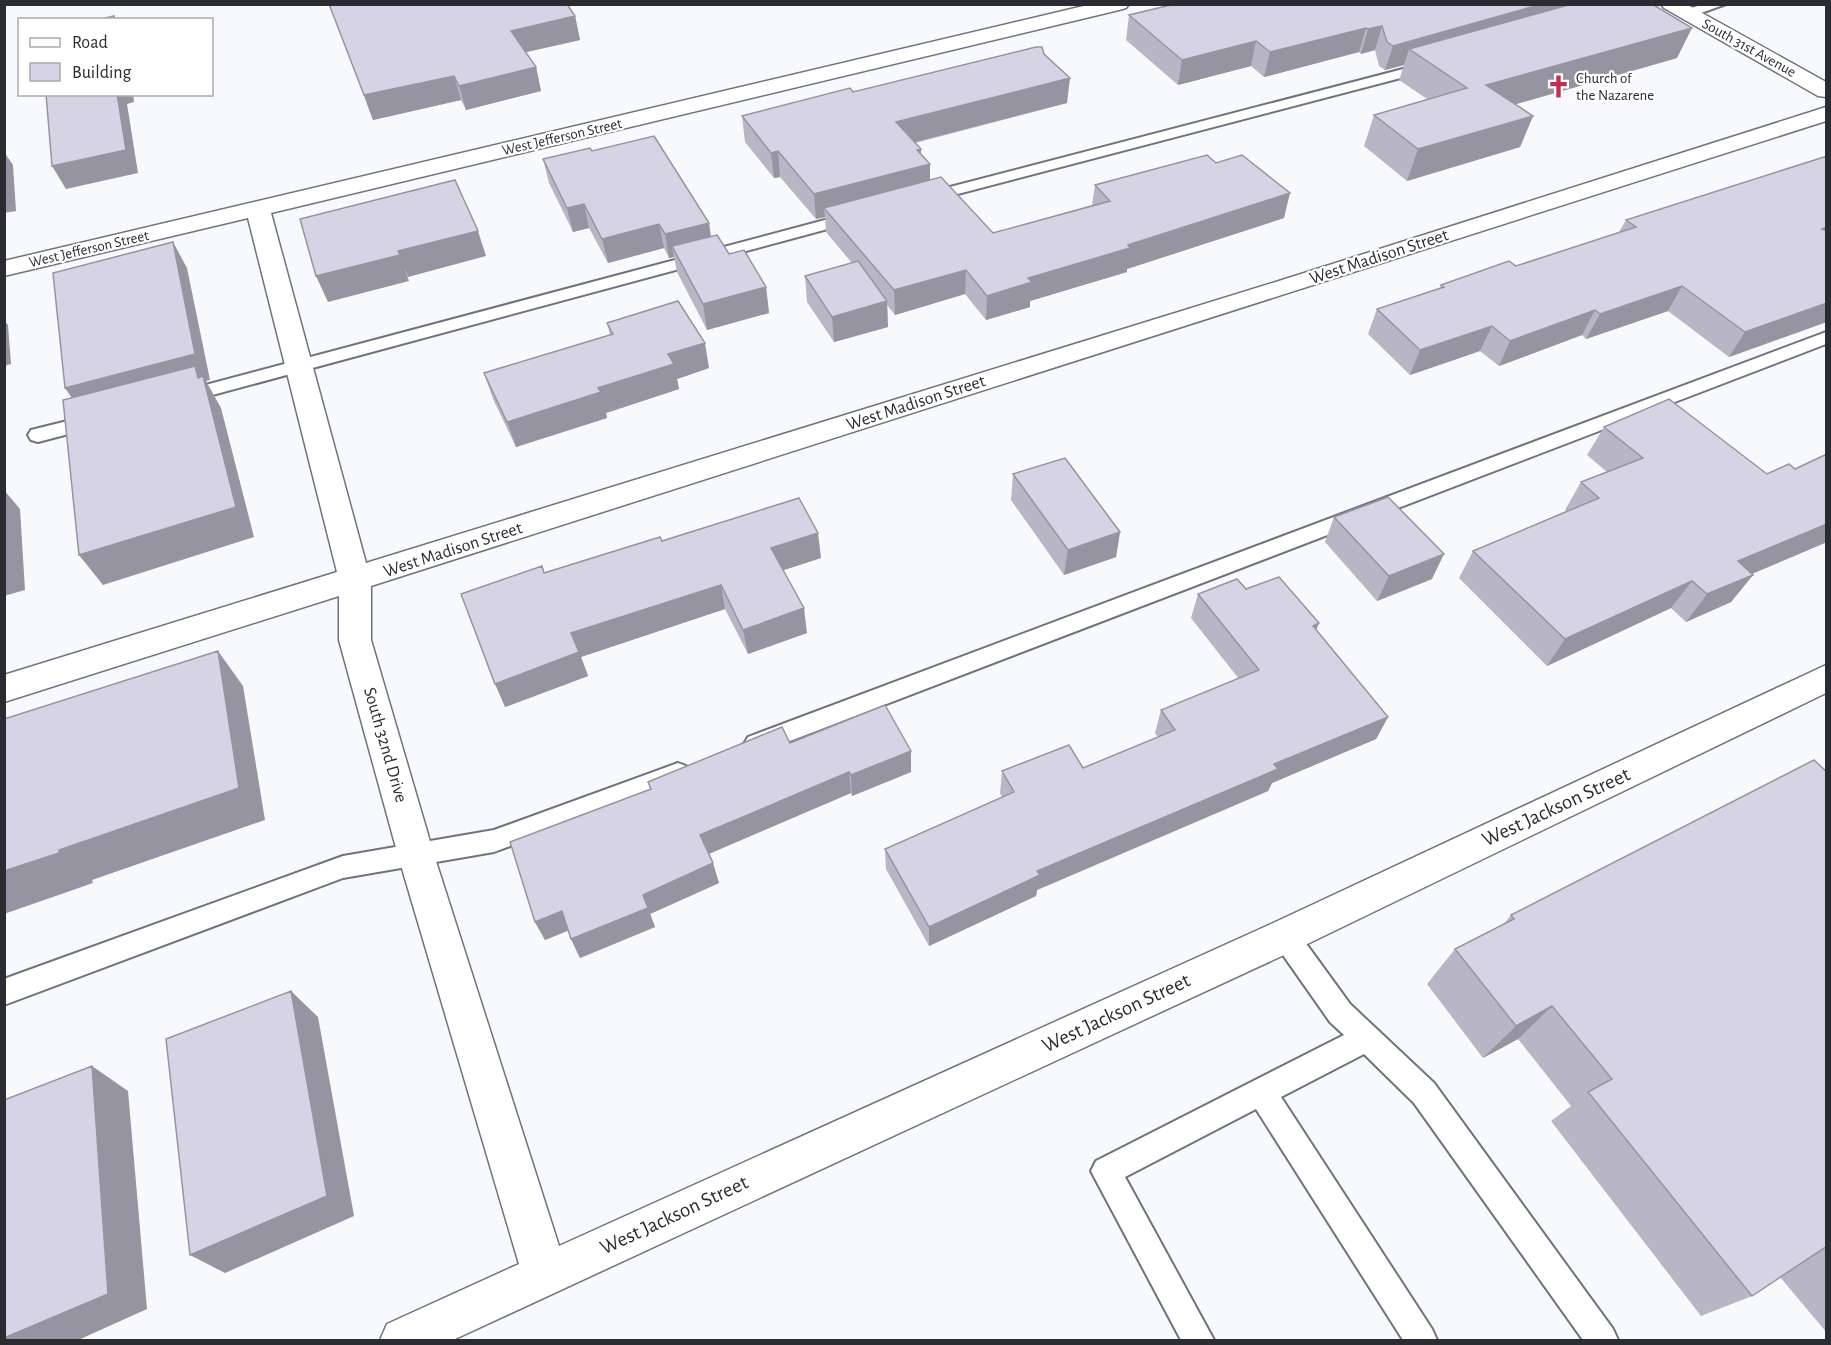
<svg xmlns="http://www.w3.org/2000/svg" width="1831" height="1345" viewBox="0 0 1831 1345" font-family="'Alegreya Sans',sans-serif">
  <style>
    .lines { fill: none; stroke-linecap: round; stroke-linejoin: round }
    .service-casing { stroke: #6f7381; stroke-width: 4 }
    .minor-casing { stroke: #6f7381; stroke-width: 3 }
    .tertiary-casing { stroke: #6f7381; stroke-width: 3 }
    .service { fill: #fff; fill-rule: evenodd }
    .minor { fill: #fff; fill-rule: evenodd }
    .tertiary { fill: #fff; fill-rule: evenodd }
    .wall { fill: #b8b6c4 }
    .shaded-wall { fill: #9694a0 }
    .building { fill: #d6d4e4; stroke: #9694a0; stroke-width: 1.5 }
    .labels { text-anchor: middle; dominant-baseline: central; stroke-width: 4.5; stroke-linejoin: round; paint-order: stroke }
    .far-street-label { font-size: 15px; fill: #2a2c32; stroke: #fff }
    .far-poi-label { font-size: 15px; fill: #2a2c32; stroke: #fff; text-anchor: start }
    .street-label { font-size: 18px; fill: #2a2c32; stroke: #fff }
    .near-street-label { font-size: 21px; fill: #2a2c32; stroke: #fff }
  </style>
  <rect width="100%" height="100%" fill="#f8f9fc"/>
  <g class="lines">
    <defs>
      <path id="service" d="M1704,4H1726L1687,18L1680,14L1682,11Z
        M1430,62L1435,63L1437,66L1435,69L931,201L925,203L917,198L919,195Z
        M855,212L861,214L863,217L861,220L183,403L176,401L174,397L176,393L183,391Z
        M1826,332V344L756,754L748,751L744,744L748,737Z
        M96,414L103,415L106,420L103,425L38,442L31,440L28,435L31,430Z
        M678,763L686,766L690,773L686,780L494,852L343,878L4,1005V979L343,856L494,830Z
        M1285,924L1294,927L1350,1004L1434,1083L1613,1329L1618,1340H1583L1414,1103L1364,1054L1281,1097L1432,1329L1437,1340H1403L1256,1109L1125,1177L1214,1340H1181L1091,1171L1096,1161L1344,1035L1330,1022L1276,945L1272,936L1276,927Z"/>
      <path id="minor" d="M1092,4H1129L1126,8L1119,10L271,213L366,563L1282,280L1826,107V121L371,586V640L434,855L559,1246L1271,924L1826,665V693L1299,948L453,1340H380L387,1324L519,1264L398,855L339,640V596L4,702V675L337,572L248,218L4,276V261Z"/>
      <path id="tertiary" d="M1661,4H1686L1826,82V97L1818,96L1664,8Z"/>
    </defs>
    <use href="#service" class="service-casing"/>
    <use href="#minor" class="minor-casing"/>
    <use href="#tertiary" class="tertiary-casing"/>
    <use href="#service" class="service"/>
    <use href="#minor" class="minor"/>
    <use href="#tertiary" class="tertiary"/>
  </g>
  <path class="wall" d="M329,4H567L575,16L580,40L526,52L536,67L541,91L466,110L461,100L373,120Z
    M1652,4L1677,58L1515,104L1533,116L1520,147L1407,181L1364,146L1374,115L1427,99L1399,80L1404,65L1385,70L1379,66L1375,50L1361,54L1359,52L1264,77L1251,66L1178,85L1126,40L1129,15Z
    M1044,54L1067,103L915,143L921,149V154L930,180L993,233L1092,205L1095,185L1284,218L1127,269V272L1030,301V307L986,320L965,294L895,315L887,305L888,327L834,342L807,302L805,276L852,263L826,232L825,217L816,219L780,177L774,178L745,142L742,116L853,92Z
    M1827,156V322L1820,324L1729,357L1668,311L1586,339L1582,335L1499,366L1480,351L1410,375L1368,334L1377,309L1439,289L1441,285L1516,266L1619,232L1626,220Z
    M543,159L709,223L711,236L766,287L769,313L707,330L677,272L674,257L669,258L664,248L608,263L589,228L573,232L549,183Z
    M607,323L709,368L677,379L679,389L606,413L607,418L516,447L493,399L484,373L610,335Z
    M1604,427L1767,474L1795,469L1827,454V542L1752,574L1753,575L1731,602L1686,622L1671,608L1547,666L1459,578L1473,551L1566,511L1565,510L1581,482L1607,472L1587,455Z
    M1013,474L1120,532L1116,557L1064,575L1011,500Z
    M1334,517L1432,579L1377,601L1325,542Z
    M662,541L821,558L783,570L807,633L748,654L725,609L581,657L588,676L505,707Z
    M1246,589L1319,623L1316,630L1388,717L1376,739L1272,783L1268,791L1037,890L1036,896L929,946L886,869L885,849L1002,797L1000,793L1002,771L1083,768L1158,737L1155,733L1161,710L1239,679L1191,618L1198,594Z
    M790,743L911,772L852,796L851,793L709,854L719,883L650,914L655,927L580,958L571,939L568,931L545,940L535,922L650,789L648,782Z
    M1827,772V1333L1780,1277L1752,1296L1701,1316L1551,1121L1571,1106L1518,1039L1483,1058L1427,984L1455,949L1504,924L1511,915Z"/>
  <path class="shaded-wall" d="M1542,4H1600L1409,49L1404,65L1385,70L1393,46Z
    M575,16L580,40L518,54L511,31Z
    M1382,26L1375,50L1361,54L1368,29Z
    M1366,28L1359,52L1264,77L1270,52Z
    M1692,28L1677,58L1475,116L1486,85Z
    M1256,41L1251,66L1178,85L1182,60Z
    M536,67L541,91L466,110L459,86Z
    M454,76L461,100L373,120L364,95Z
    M1070,78L1067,103L896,147V122Z
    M117,94H133L134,102L127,104L138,173L66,189L52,166Z
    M1533,116L1520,147L1407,181L1418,149Z
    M921,149V166L930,164V189L824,208L825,217L816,219L814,194Z
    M778,151L780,177L774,178L771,153Z
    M4,152L13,165L16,211L4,213Z
    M1290,193L1284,218L1127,269V272L1030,301V307L986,320L987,296L1028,278Z
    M584,204L589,228L573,232L567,208Z
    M709,223L712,247L672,246L674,257L669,258L665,234Z
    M659,224L664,248L608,263L602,239Z
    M478,231L486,256L408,277L398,251Z
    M173,242L187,268L210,380L206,381L221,408L254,537L103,585L79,555L83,414L65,388Z
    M400,255L409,281L328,302L316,276Z
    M966,270L965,294L895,315L894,290Z
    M1682,286L1668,311L1586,339L1600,314Z
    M766,287L769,313L707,330L703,304Z
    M887,301L888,327L834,342L832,317Z
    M1827,303V322L1729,357L1745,332Z
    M1595,310L1582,335L1499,366L1510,341Z
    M4,320L8,325L11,364L4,366Z
    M1492,326L1480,351L1410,375L1420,350Z
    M705,343L709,368L677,379L679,389L606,413L607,418L516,447L507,422L598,388L668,354Z
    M4,490L20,509L25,590L4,596Z
    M1827,524V542L1716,589L1738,561Z
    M1120,532L1116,557L1064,575L1068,550Z
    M818,533L821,558L775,573L771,548Z
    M1444,554L1432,579L1377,601L1389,576Z
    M1753,575L1731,602L1686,622L1707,594Z
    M1692,581L1671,608L1547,666L1565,639Z
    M721,585L725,609L581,657L588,676L505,707L495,684L571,633Z
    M804,608L807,633L748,654L743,630Z
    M1319,623L1309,647L1313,626Z
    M218,651L243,686L265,820L92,880L93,883L4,914V871L59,850Z
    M1388,717L1376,739L1272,783L1268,791L1037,890L1036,896L929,946V927L1037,871L1274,764Z
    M911,751V772L852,796L851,775Z
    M849,772L851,793L706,855L700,835Z
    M713,863L719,883L650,914L643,895Z
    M648,908L655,927L580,958L571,939Z
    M562,911L571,929L545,940L535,922Z
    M291,991L318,1017L354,1216L225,1273L190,1255Z
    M1552,1006L1518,1039L1483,1058L1516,1026Z
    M92,1066L128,1091L147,1309L76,1341H4Z"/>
  <path class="building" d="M329,4H567L575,16L511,31L536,67L459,86L454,76L364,95Z
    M1175,4H1542L1393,46L1387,42L1382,26L1368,29L1366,28L1270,52L1256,41L1182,60L1129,15Z
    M1572,4H1652L1692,28L1486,85L1533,116L1418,149L1374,115L1467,88L1409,49Z
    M114,16L115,20H97Z
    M1036,47H1042L1044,54L1070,78L896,122L921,149L917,150L930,164L814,194L778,151L771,153L742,116L850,88L853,92Z
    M46,94H117L126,150L52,166Z
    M654,136L709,223L665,234L659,224L602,239L584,204L567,208L543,159L590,148L592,151Z
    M1207,155L1216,163L1242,155L1290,193L1128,245L1130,248L1028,278L1032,282L987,296L966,270L894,290L824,208L941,177L993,233L1110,201L1095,185Z
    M1827,156V227L1822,229L1827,231V303L1745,332L1682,286L1600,314L1595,310L1510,341L1492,326L1420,350L1377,309L1444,287L1441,285L1509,261L1516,266L1636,227L1626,220Z
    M455,180L478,231L398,251L400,255L316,276L300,219Z
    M717,235L729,254L744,250L766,287L703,304L672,246Z
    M173,242L195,354L65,388L53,273Z
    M858,261L887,301L832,317L805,276Z
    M678,301L705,343L668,354L674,364L598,388L601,392L507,422L484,373L613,334L607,323Z
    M195,366L198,378L203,376L236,507L79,555L63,400Z
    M1669,399L1767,474L1789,464L1795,469L1827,454V524L1738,561L1753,575L1707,594L1692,581L1565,639L1473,551L1599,498L1581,482L1643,458L1604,427Z
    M1065,458L1120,532L1068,550L1013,474Z
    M1388,497L1444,554L1389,576L1334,517Z
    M799,498L818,533L771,548L804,608L743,630L721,585L571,633L579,652L495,684L461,594L542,566L544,573L660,537L662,541Z
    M1279,577L1319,623L1313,626L1388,717L1274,764L1278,769L1037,871L1040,875L929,927L885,849L1014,792L1002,771L1069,745L1083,768L1175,730L1161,710L1259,670L1198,594L1237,579L1246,589Z
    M218,651L239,788L59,850V853L4,871V719Z
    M885,705L911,751L851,775L849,772L700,835L713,863L643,895L648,908L571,939L562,911L535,922L510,842L651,789L648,782L782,727L790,743Z
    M1814,760L1827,772V1246L1752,1296L1588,1092L1612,1079L1552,1006L1516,1026L1455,949L1514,919L1511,915Z
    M291,991L327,1196L190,1255L166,1039Z
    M92,1066L108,1294L4,1338V1100Z"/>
  <defs>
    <symbol id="church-bare" viewBox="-9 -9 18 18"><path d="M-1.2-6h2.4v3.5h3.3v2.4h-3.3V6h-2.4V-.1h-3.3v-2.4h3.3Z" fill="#c03055" stroke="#fff" stroke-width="2.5" paint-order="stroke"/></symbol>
  </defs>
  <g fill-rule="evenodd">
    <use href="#church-bare" x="1542" y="70" width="33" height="33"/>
  </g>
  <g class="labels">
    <g class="far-street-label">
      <text transform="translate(1749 48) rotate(29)">South 31st Avenue</text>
      <text transform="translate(562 137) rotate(-13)">West Jefferson Street</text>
      <text transform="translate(89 249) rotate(-13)">West Jefferson Street</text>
    </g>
    <g class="far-poi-label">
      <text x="1576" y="78">Church of<tspan x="1576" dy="17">the Nazarene</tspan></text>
    </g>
    <g class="street-label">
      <text transform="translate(1379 257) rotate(-18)">West Madison Street</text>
      <text transform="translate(916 403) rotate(-18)">West Madison Street</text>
      <text transform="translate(453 550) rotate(-18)">West Madison Street</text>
      <text transform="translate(385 745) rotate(74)">South 32nd Drive</text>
    </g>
    <g class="near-street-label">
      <text transform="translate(1556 807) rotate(-25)">West Jackson Street</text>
      <text transform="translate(1116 1013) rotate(-25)">West Jackson Street</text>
      <text transform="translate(674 1215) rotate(-25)">West Jackson Street</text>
    </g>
  </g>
  <rect width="1831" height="1345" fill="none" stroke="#2a2c32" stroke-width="12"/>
  <rect x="18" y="18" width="195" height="78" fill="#ffffff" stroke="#aaabad" stroke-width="1.5"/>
  <rect x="30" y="38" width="30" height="9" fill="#ffffff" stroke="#aaabad" stroke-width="1.5"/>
  <text x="72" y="48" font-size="18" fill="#2a2c32">Road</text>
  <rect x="30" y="63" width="30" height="18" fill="#d6d4e4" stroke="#aaabad" stroke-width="1.5"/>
  <text x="72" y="78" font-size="18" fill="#2a2c32">Building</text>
</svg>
